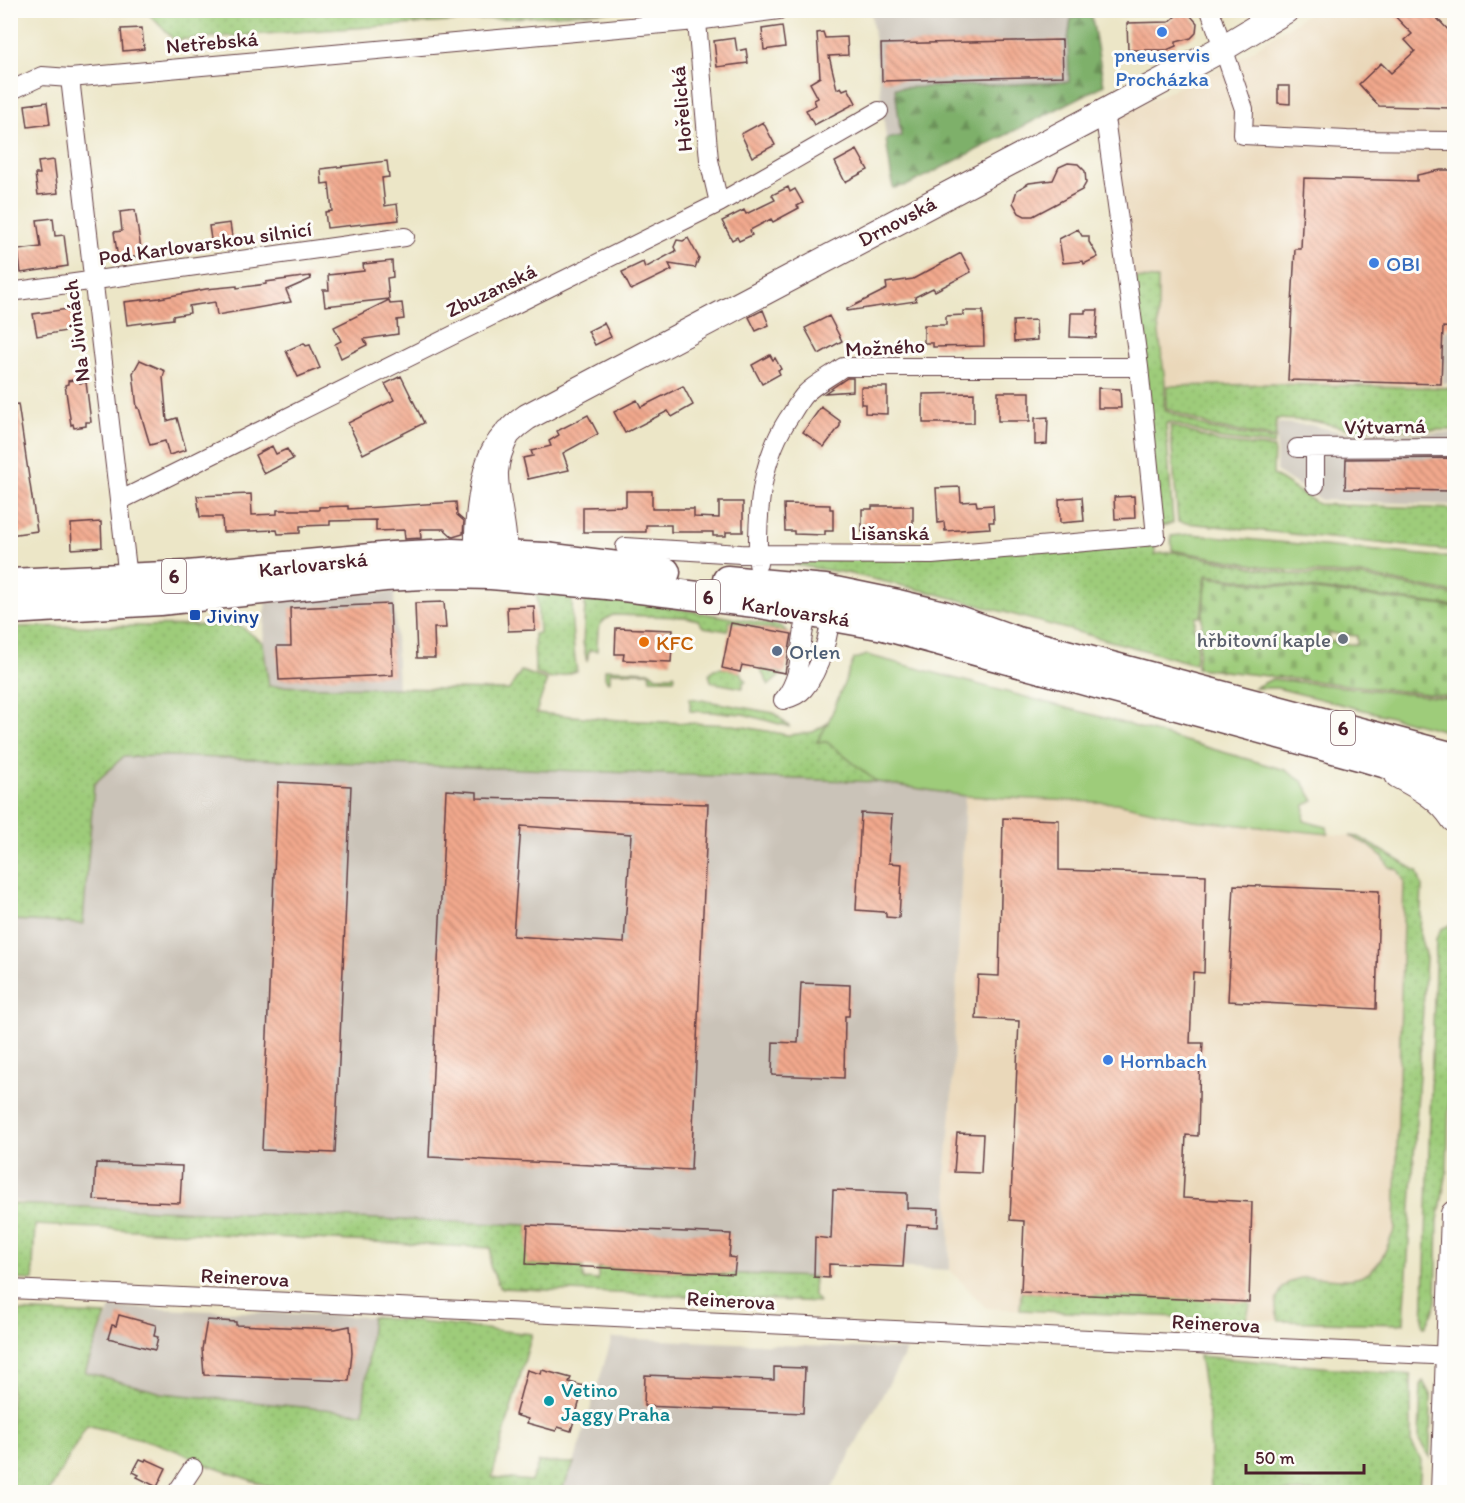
<svg xmlns="http://www.w3.org/2000/svg" width="1465" height="1503" viewBox="0 0 1465 1503" font-family="Itim,sans-serif">
  <style>
    .built { fill: #ead8ba }
    .industrial { fill: #cac3b8 }
    .grass { fill: url(#grass-dots); stroke: #747652; stroke-width: 1.5 }
    .forest { fill: url(#forest-firs); stroke: #64684a; stroke-width: 1.5 }
    .cemetery { fill: url(#cemetery-stones); stroke: #747652; stroke-width: 1.5; fill-rule: evenodd }
    .green { fill: #9ecc7a; stroke: #747652; stroke-width: 1.5 }
    .building { fill: url(#building-back-hatch); fill-rule: evenodd }
    .lines { fill: none; stroke-linecap: round; stroke-linejoin: round }
    .minor-casing { stroke: #623d42; stroke-width: 20 }
    .secondary-casing { stroke: #623d42; stroke-width: 28 }
    .primary-casing { stroke: #623d42; stroke-width: 31 }
    .minor { stroke: #fff; stroke-width: 18 }
    .secondary { stroke: #fff; stroke-width: 26 }
    .primary { stroke: #fff; stroke-width: 28 }
    .shop-dot { fill: #3f7fe0; stroke: #fdfcf7; stroke-width: 2 }
    .transit-dot { fill: #1a4fb4; stroke: #fdfcf7; stroke-width: 2 }
    .worship-dot { fill: #6b7280; stroke: #fdfcf7; stroke-width: 2 }
    .food-dot { fill: #e8710a; stroke: #fdfcf7; stroke-width: 2 }
    .service-dot { fill: #5c6f8a; stroke: #fdfcf7; stroke-width: 2 }
    .culture-dot { fill: #0f9aa8; stroke: #fdfcf7; stroke-width: 2 }
    .labels { text-anchor: middle; dominant-baseline: central; stroke-width: 6; stroke-linejoin: round; paint-order: stroke }
    .shield { fill: #fdfcf7; stroke: #806168; stroke-width: 1.5 }
    .shield-label { font-size: 20px; font-weight: bold; fill: #4a1f2b }
    .street-label { font-size: 21px; fill: #4a1f2b; stroke: #fdfcf7 }
    .shop-label { font-size: 21px; fill: #366cbe; stroke: #fdfcf7; text-anchor: start }
    .transit-label { font-size: 21px; fill: #164399; stroke: #fdfcf7; text-anchor: start }
    .worship-label { font-size: 21px; fill: #5b616d; stroke: #fdfcf7; text-anchor: end }
    .food-label { font-size: 21px; fill: #c56008; stroke: #fdfcf7; text-anchor: start }
    .service-label { font-size: 21px; fill: #4e5e75; stroke: #fdfcf7; text-anchor: start }
    .culture-label { font-size: 21px; fill: #0d838f; stroke: #fdfcf7; text-anchor: start }
  </style>
  <defs>
    <pattern id="grass-dots" width="8" height="8" patternUnits="userSpaceOnUse" patternTransform="scale(1.5)"><rect width="8" height="8" fill="#9ecc7a"/><path d="M2 2h.1M6 6h.1" fill="none" stroke="#8aaf6a" stroke-width="1.8" stroke-linecap="round"/></pattern>
    <pattern id="forest-firs" width="22" height="20" patternUnits="userSpaceOnUse" patternTransform="scale(1.5)"><rect width="22" height="20" fill="#7eb06a"/><path d="M5 1l3.5 6h-7zM16 11l3.5 6h-7z" fill="#698f57"/></pattern>
    <pattern id="cemetery-stones" width="16" height="16" patternUnits="userSpaceOnUse" patternTransform="scale(1.5)"><rect width="16" height="16" fill="#9ecc7a"/><path d="M2 7V4a2 2 0 0 1 4 0v3zM10 15v-3a2 2 0 0 1 4 0v3z" fill="#8aaf6a"/></pattern>
    <pattern id="building-back-hatch" width="6" height="6" patternUnits="userSpaceOnUse" patternTransform="scale(1.5)"><rect width="6" height="6" fill="#f2a98d"/><path d="M-1 5l2 2M0 0l6 6M5-1l2 2" fill="none" stroke="#c68973"/></pattern>
  </defs>
  <rect width="100%" height="100%" fill="#fdfcf7"/>
  <filter id="ink" filterUnits="userSpaceOnUse"><feTurbulence type="fractalNoise" baseFrequency=".0167" numOctaves="2"/><feDisplacementMap in="SourceGraphic" scale="12" xChannelSelector="R" yChannelSelector="G"/><feConvolveMatrix kernelMatrix="1 2 1 2 8 2 1 2 1" color-interpolation-filters="sRGB"/></filter>
  <filter id="wash" filterUnits="userSpaceOnUse"><feTurbulence type="fractalNoise" baseFrequency=".008" numOctaves="4" result="noise"/><feDisplacementMap in="SourceGraphic" scale="24" xChannelSelector="R" yChannelSelector="G"/><feGaussianBlur stdDeviation="1.35" result="paint"/><feColorMatrix in="noise" values="0 0 0 0 0 0 0 0 0 0 0 0 0 0 0 0 0 1.4 0 .05"/><feComposite in="paint" operator="in"/></filter>
  <g filter="url(#wash)">
    <rect width="100%" height="100%" fill="#ece6c7"/>
    <path class="built" d="M1312,11H1454V330H1444L1443,388L1273,384L1167,386L1161,358L1158,325V280L1134,278L1112,118L1240,58Z
      M965,796L1117,803L1192,820L1350,836L1368,845L1383,857L1389,867L1398,870L1404,881L1396,1229L1380,1262L1372,1270L1359,1277L1349,1279L1302,1277L1293,1279L1277,1299L1276,1307L1279,1321L986,1308L950,1270L949,1199L945,1177L951,1113Z"/>
    <path class="industrial" d="M871,11H1080L1071,19L1068,40L1069,82L895,88L901,137L886,139Z
      M1444,330H1454V384L1443,383Z
      M1278,423L1311,425L1341,432L1454,433V505L1321,500L1276,471Z
      M394,592L398,689L269,686L263,643L266,598Z
      M167,756L877,782L965,796L951,1113L945,1177L949,1199L950,1270L830,1264L829,1278L526,1264L528,1225L30,1204L11,1201L10,920L83,924L94,784L123,757Z
      M111,1307L372,1317L363,1413L162,1393L84,1372Z
      M612,1338L907,1350L830,1492H573L561,1489L574,1463Z"/>
    <path class="grass" d="M146,11H615L174,40Z
      M1134,278L1158,279V325L1165,382L1164,410L1211,429L1275,440L1274,445L1220,439L1170,422L1166,424L1173,523L1159,527Z
      M1273,384L1454,388V430L1350,429L1313,421L1276,419V438L1213,427L1166,408L1167,386Z
      M1170,425L1219,442L1274,448L1273,475L1318,504L1454,509V551L1178,522Z
      M1155,544V554L1174,552L1289,574L1364,577L1454,595V606L1206,575L1201,617H1196L1194,629L1199,630L1195,664L930,592L846,573L769,561Z
      M532,589L571,595C574,604 571,614 572,624C573,640 574,656 577,671L551,679L535,673L534,634L539,633L537,597Z
      M593,597L618,599L781,626L787,632L730,621L727,631L703,627L698,620L684,617L613,615C595,623 598,633 597,651L589,650L587,662L583,643L585,604L587,598Z
      M239,625L263,643L269,686L509,690L521,671L547,680L536,713L620,720L734,725L788,735L813,732L828,723L817,742H827L877,782L167,756L123,757L94,784L83,924L11,920L10,627Z
      M722,668L740,672L746,681L743,683V688L715,683L711,681L709,674L714,669Z
      M605,669L649,671L655,676H671L674,674L675,676L674,679H650L649,672H610V681L608,682L605,678Z
      M760,669L782,674L769,685Z
      M690,698L774,713L790,727L743,714L690,711Z
      M1350,836L1359,837L1417,871L1422,886L1420,935L1426,958L1404,1323L1399,1324L1279,1321C1276,1312 1274,1303 1279,1294C1294,1262 1340,1288 1365,1275C1382,1266 1387,1245 1395,1229L1404,881L1398,870L1389,867L1383,857L1368,845Z
      M1454,923L1447,1172L1438,1220L1436,1301L1433,1313L1425,1327L1423,1325L1436,939L1441,929Z
      M11,1204L528,1225L527,1264L583,1267V1279L598,1280V1268L814,1277L813,1294L819,1302L500,1288L490,1266L491,1248L35,1225L33,1267L34,1280L11,1279Z
      M1021,1292L1247,1301L1250,1305L1246,1320L1020,1310Z
      M11,1311L106,1315L85,1372L162,1393L363,1413L372,1317L532,1334L492,1477L531,1481L539,1462L574,1463L561,1492H285L201,1463C169,1443 123,1435 87,1425L49,1492H11Z
      M1199,1356L1411,1375V1442L1421,1460L1419,1492H1211L1209,1417Z
      M1423,1381L1431,1397L1430,1458L1419,1440L1421,1383Z"/>
    <path class="forest" d="M1086,13H1091L1104,85L908,185L893,188L886,139L901,136L895,88L1069,82L1068,40L1071,19Z"/>
    <path class="cemetery" d="M1207,577L1454,607V697L1197,668ZM1329,633L1357,636V645L1328,641Z"/>
    <path class="green" d="M1190,534L1454,558V593L1365,575L1288,571L1172,550L1171,536Z
      M867,655L1109,719L1285,770L1303,782L1314,801L1305,805L1304,821L1327,827L1328,834L1192,820L1117,803L965,796L877,782L827,742H817L828,723L854,659Z
      M1272,679L1454,699V733L1277,688H1254Z"/>
    <g id="blocks">
      <path class="building" d="M1389,10H1429L1454,36L1451,108L1379,106L1359,84L1381,63L1391,73L1415,51L1405,40L1412,34Z
        M1184,13L1191,16L1197,23L1196,33L1191,38L1176,42V46L1167,50H1128L1127,23L1169,22L1177,15Z
        M782,26L785,47L764,50L762,29Z
        M142,28L144,49L123,51L121,29Z
        M823,32L825,38L847,37L848,55L829,56L837,89L841,87L843,90L848,88L856,103L814,125L806,110L816,105L814,100L818,98L810,83L820,77L817,33Z
        M735,38L737,51L746,49L748,63L717,67L714,41Z
        M1062,40L1063,76L882,81L881,44Z
        M1278,86H1290V104L1278,103Z
        M47,102L50,124L28,127L25,105Z
        M763,122L775,145L752,157L741,134Z
        M857,150L868,170L845,182L835,162Z
        M54,160L58,193L38,195L35,174H40L38,162Z
        M387,161L389,177L382,178L385,206L397,204L399,220L327,228L325,212L332,211L329,183L322,184L321,169Z
        M1068,163L1078,164L1085,171L1086,183L1082,190L1033,216H1025L1019,213L1013,203L1017,190L1029,183L1053,180L1059,167Z
        M1441,170H1455V328L1443,327L1441,384L1288,380L1295,249H1301L1304,178L1417,181V175Z
        M788,187L790,192L795,189L803,203L797,206L799,208L773,222L771,219L750,230L752,235L739,241L737,237L732,240L722,221L744,210L746,214L775,200L772,195Z
        M135,210L142,256L118,259L114,232L122,231L120,212Z
        M53,218L55,236L64,235L68,266L21,273L18,250L41,247L37,220Z
        M230,223L233,243L212,246L209,226Z
        M1078,229L1082,236H1089V242L1098,257L1084,264L1083,261L1063,263L1059,239Z
        M688,238L699,258L695,268L669,264L672,270L631,290L622,272L643,262L645,268L676,251L674,247L677,240L683,241Z
        M961,253L971,272L935,291L933,288L915,297L916,301L847,311V309L887,289L886,283L913,279Z
        M392,261L393,277L387,278L389,299L325,306L323,290H329L328,275L364,271L363,264Z
        M310,276L311,279L286,290L291,302L217,315L215,302L189,306L190,313L173,316V319L127,325L124,302L160,298L206,289L237,286V288L266,284V282Z
        M389,300L390,304L402,303L404,319L397,320L398,334L364,339L367,345L341,358L335,344L341,341L334,327Z
        M75,308L78,329L37,336L33,314Z
        M763,310L769,325L756,331L749,317Z
        M1085,310H1098L1096,338L1070,337L1071,313H1085Z
        M963,311H983L984,346L933,347V343H924V325H946V316L963,315Z
        M829,316L842,341L819,354L805,328Z
        M1036,320L1037,340L1014,342L1013,321Z
        M604,323L611,337L595,345L588,331Z
        M304,343L306,346L310,345L320,368L298,377L286,351Z
        M770,355L773,360L775,358L781,369L778,370L780,374L762,384L752,365Z
        M140,360L165,371L163,377L167,421L177,418L186,450L169,455L165,441L150,445L139,408H137L133,373Z
        M401,376L424,423L363,454L348,423L394,400L385,384Z
        M847,378H853V391L825,393Z
        M80,379V383L86,382L91,422H86V426L74,428L73,424L71,425L65,385L68,384V381Z
        M683,386L693,405L672,417L668,411L625,433L614,412L637,400L641,407Z
        M861,387H887V414L865,413V404H861Z
        M1098,388L1120,389L1121,408H1098Z
        M998,392H1030V421H998Z
        M974,393V423H923V394Z
        M18,404L37,531L10,535V405Z
        M821,407L840,421V426L824,447L803,432Z
        M588,415L598,434L563,453L569,470L528,479L523,458L533,456L531,451L551,446L549,441L559,435L557,431Z
        M1048,417L1047,444L1035,445V418Z
        M272,446L276,454L287,449L293,459L264,474L255,455Z
        M1453,458L1452,491L1345,489L1346,459Z
        M960,487L961,502L976,501L977,506L993,505L994,522H989L990,528L945,531L944,522L938,523L936,488Z
        M626,491H652V509H694V517L719,518V502H743V532H726V536H713V532H671V525H646V532H583V507L626,506Z
        M251,494L252,515L277,514V510H319V507L348,506V509L456,502L457,515L464,521L463,534L453,537L444,529H420L421,538L405,539L404,530L376,531V520L330,521V525L300,526V533L278,534L277,530L223,532L222,517H200L197,496Z
        M1134,496L1135,518L1115,519L1114,497Z
        M1082,497L1084,521L1060,523L1059,499Z
        M784,504L830,505V509H833V531H825V535L794,534V531H785Z
        M872,506H913V531L862,532V509H872Z
        M101,522L102,547L72,549L71,524Z
        M444,602L446,628H434L435,658H417L415,603Z
        M390,604L393,675L279,680L277,646H291L290,608Z
        M534,606L535,630L508,631L507,607Z
        M731,623L792,634L785,673L742,665L740,672L722,668Z
        M616,628L673,630L671,662L623,660L624,654H615Z
        M278,782L351,786L335,1153L262,1150Z
        M446,790L477,792V798L708,804L691,1170L429,1157ZM521,826L631,834L624,943L513,936Z
        M861,813L892,815L889,863L902,864L899,918L886,917V913L883,912L856,910Z
        M1003,818L1059,820V870L1206,875L1204,973L1193,972L1190,1043H1203L1202,1057H1200L1198,1136L1186,1135L1183,1198L1252,1202L1249,1302L1021,1292L1024,1221L1010,1220L1019,1021L976,1019L978,975L999,976Z
        M1234,885L1379,891L1376,1009L1228,1001Z
        M801,983L850,985L849,1016H845L844,1078L772,1075L773,1042L798,1043Z
        M957,1133L983,1134L981,1173L954,1172Z
        M96,1163L182,1166L180,1203L94,1200Z
        M833,1190L907,1193V1208L939,1209L938,1227L906,1225L903,1267L829,1264V1278L814,1277L815,1237L831,1239Z
        M528,1225L731,1234L729,1257L736,1258L734,1274L526,1264Z
        M119,1315L156,1325L154,1336L158,1337L155,1350L108,1338L112,1325L116,1326Z
        M207,1320L236,1322V1325L335,1329L350,1326L352,1353L349,1381L204,1375L202,1349Z
        M774,1367L805,1368L803,1413L644,1406L645,1375L774,1380Z
        M527,1370L541,1374L542,1370L571,1378L569,1382L584,1386L571,1431L558,1427L556,1431L527,1423L528,1419L515,1415Z
        M140,1459L145,1461L146,1459L166,1468L157,1487L137,1477L139,1475L133,1472Z"/>
    </g>
  </g>
  <g filter="url(#ink)">
    <use href="#blocks" fill-opacity="0" stroke="#623d42" stroke-width="1.5"/>
    <g class="lines">
      <defs>
        <path id="minor" d="M696,10L709,160L719,203
          M1210,10L1244,109L1243,135L1347,140L1454,141
          M70,78L128,578
          M10,91L42,76L70,78L696,21L779,10
          M10,292L405,237
          M1297,448L1454,447
          M1315,485V449
          M119,501L719,203L879,111
          M625,547L741,554L932,555L1156,536L1139,367L1106,125L1101,114
          M758,564C757,511 760,458 792,413C796,407 800,399 805,394C815,384 831,376 843,367H1139
          M784,699C808,669 795,631 814,604
          M783,700C791,698 799,695 804,689C820,671 832,630 830,607
          M10,1289L1454,1356
          M177,1492L193,1468"/>
        <path id="secondary" d="M508,432C501,445 496,457 495,472C494,499 508,536 502,560C500,567 496,571 491,575C487,572 484,569 482,565C472,543 483,471 495,450C503,436 514,426 527,417L1101,114L1223,48L1286,10
          M1398,775C1420,787 1440,797 1454,819
          M1444,1492L1454,1214"/>
        <path id="primary" d="M727,580L825,589L898,604L944,615L1017,641L1454,757
          M10,583L188,575L392,556L452,553L545,557L666,572
          M10,610L160,601L385,577L443,574L491,575L607,585L755,603L884,626L1363,757L1454,784"/>
      </defs>
      <use href="#minor" class="minor-casing"/>
      <use href="#secondary" class="secondary-casing"/>
      <use href="#primary" class="primary-casing"/>
      <use href="#minor" class="minor"/>
      <use href="#secondary" class="secondary"/>
      <use href="#primary" class="primary"/>
    </g>
  </g>
  <g class="shop-dot">
    <circle cx="1162" cy="32" r="6"/>
    <circle cx="1374" cy="263" r="6"/>
    <circle cx="1108" cy="1060" r="6"/>
  </g>
  <rect class="transit-dot" x="189" y="609" width="12" height="12" rx="3"/>
  <circle class="worship-dot" cx="1343" cy="639" r="6"/>
  <circle class="food-dot" cx="644" cy="642" r="6"/>
  <circle class="service-dot" cx="777" cy="651" r="6"/>
  <circle class="culture-dot" cx="549" cy="1401" r="6"/>
  <g class="labels">
    <g class="shield">
      <rect x="162" y="559" width="24" height="34" rx="4.5"/>
      <rect x="696" y="580" width="24" height="34" rx="4.5"/>
      <rect x="1331" y="711" width="24" height="34" rx="4.5"/>
    </g>
    <g class="shield-label">
      <text x="174" y="576">6</text>
      <text x="708" y="597">6</text>
      <text x="1343" y="728">6</text>
    </g>
    <g class="street-label">
      <text transform="translate(212 42) rotate(-5)">Netřebská</text>
      <text transform="translate(681 109) rotate(-95)">Hořelická</text>
      <text transform="translate(897 221) rotate(-28)">Drnovská</text>
      <text transform="translate(205 243) rotate(-8)">Pod Karlovarskou silnicí</text>
      <text transform="translate(491 290) rotate(-26)">Zbuzanská</text>
      <text transform="translate(76 331) rotate(-97)">Na Jivinách</text>
      <text transform="translate(885 347) rotate(-3)">Možného</text>
      <text transform="translate(1385 426) rotate(-1)">Výtvarná</text>
      <text x="890" y="532">Lišanská</text>
      <text transform="translate(313 564) rotate(-6)">Karlovarská</text>
      <text transform="translate(796 611) rotate(9)">Karlovarská</text>
      <text transform="translate(245 1277) rotate(3)">Reinerova</text>
      <text transform="translate(731 1300) rotate(3)">Reinerova</text>
      <text transform="translate(1216 1323) rotate(3)">Reinerova</text>
    </g>
    <g class="shop-label">
      <text x="1162" y="54" text-anchor="middle">pneuservis<tspan x="1162" dy="24">Procházka</tspan></text>
      <text x="1386" y="263">OBI</text>
      <text x="1120" y="1060">Hornbach</text>
    </g>
    <g class="transit-label">
      <text x="207" y="615">Jiviny</text>
    </g>
    <g class="worship-label">
      <text x="1331" y="639">hřbitovní kaple</text>
    </g>
    <g class="food-label">
      <text x="656" y="642">KFC</text>
    </g>
    <g class="service-label">
      <text x="789" y="651">Orlen</text>
    </g>
    <g class="culture-label">
      <text x="561" y="1389">Vetino<tspan x="561" dy="24">Jaggy Praha</tspan></text>
    </g>
  </g>
  <rect width="1465" height="1503" fill="none" stroke="#fdfcf7" stroke-width="36"/>
  <path d="M1246 1464v9h118v-9" fill="none" stroke="#4a1f2b" stroke-width="3"/>
  <text x="1255" y="1464" font-size="18" fill="#4a1f2b" stroke="#fdfcf7" stroke-width="4.5" paint-order="stroke">50 m</text>
</svg>
